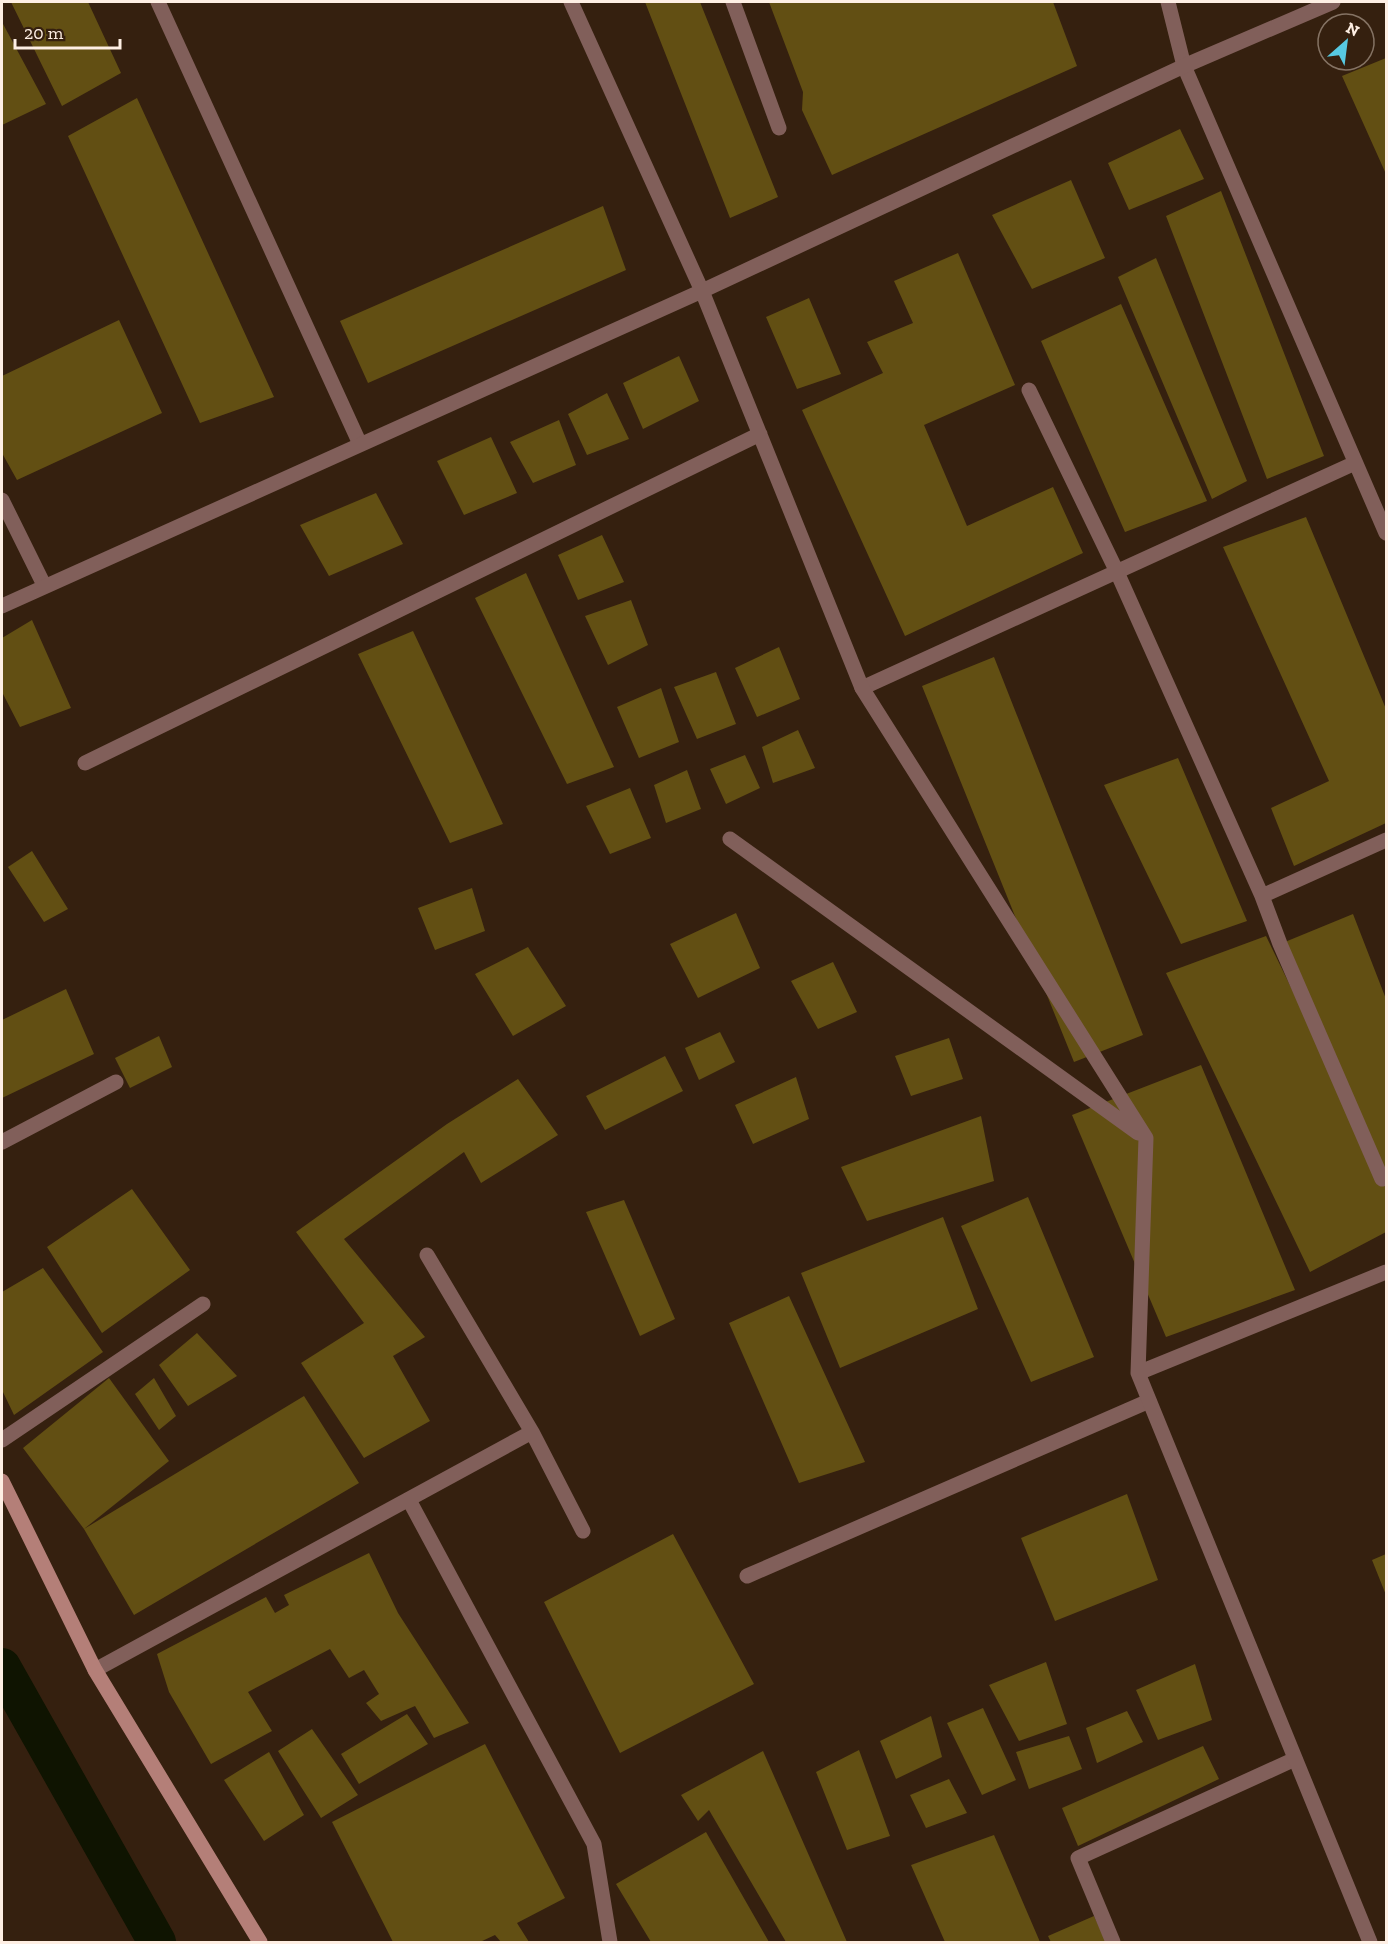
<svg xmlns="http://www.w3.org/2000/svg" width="1388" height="1944" viewBox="0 0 1388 1944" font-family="'Zilla Slab',serif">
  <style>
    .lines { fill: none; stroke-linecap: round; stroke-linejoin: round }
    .canal { stroke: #0f1401; stroke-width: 38 }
    .building { fill: #624f13 }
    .lane { stroke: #815f5a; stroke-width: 15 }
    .street { stroke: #815f5a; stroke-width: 15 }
    .secondary { stroke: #b47f78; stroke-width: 15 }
  </style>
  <rect width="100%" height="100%" fill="#35200f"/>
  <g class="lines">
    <path class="canal" d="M2,1667L157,1942"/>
  </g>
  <path class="building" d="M11,2H88L121,73L62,106Z
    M645,2H700L778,197L730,218Z
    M769,2H1053L1077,66L832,175L802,110L803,92Z
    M2,22L46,104L2,125Z
    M1386,58V174L1342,76Z
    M137,98L274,397L200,423L68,136Z
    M1180,129L1204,179L1129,210L1108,163Z
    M1071,180L1105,258L1032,289L992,215Z
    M1221,191L1324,456L1267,479L1166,216Z
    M603,206L626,270L368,383L340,321Z
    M958,253L1015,385L924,425L967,526L1053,487L1083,553L905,636L802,410L883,373L867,342L913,323L894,281Z
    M1156,258L1247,481L1212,499L1118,277Z
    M809,298L841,374L797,389L766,317Z
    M1121,304L1207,501L1125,532L1041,341Z
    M119,320L162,413L17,480L2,453V376Z
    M679,356L699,401L643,429L623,383Z
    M607,393L629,439L587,455L568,414Z
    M559,420L576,465L533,483L510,442Z
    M491,437L517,493L464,515L437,461Z
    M376,493L403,544L329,576L300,525Z
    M1306,517L1386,709V823L1294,866L1271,808L1329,781L1223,547Z
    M602,535L624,582L578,600L558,555Z
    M526,573L614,767L567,784L475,598Z
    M631,600L648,645L608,665L585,616Z
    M32,620L71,708L20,727L2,692V638Z
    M413,631L503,824L450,843L358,654Z
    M779,647L800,699L757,717L735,668Z
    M994,657L1143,1035L1074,1062L922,686Z
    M716,672L736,724L697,739L674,687Z
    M661,688L679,742L639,758L617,707Z
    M798,730L815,768L773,783L762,747Z
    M745,755L760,788L726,804L710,769Z
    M1178,758L1247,921L1181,944L1104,785Z
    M687,770L701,809L666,823L654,785Z
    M630,788L651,838L610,854L586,806Z
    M32,851L68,909L44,922L8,867Z
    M472,888L485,931L435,950L418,908Z
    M736,913L760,968L698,998L670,944Z
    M1353,914L1386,999V1232L1310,1272L1166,973L1266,936L1385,1181L1280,944Z
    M528,947L566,1006L513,1036L475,974Z
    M833,962L857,1012L818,1029L791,981Z
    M66,989L94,1054L2,1098V1020Z
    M720,1032L735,1062L699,1080L685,1048Z
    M159,1036L172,1067L130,1088L115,1058Z
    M949,1038L963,1079L911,1096L895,1056Z
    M665,1056L683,1091L605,1130L586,1096Z
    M1201,1065L1295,1290L1166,1337L1072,1115Z
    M796,1077L809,1119L753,1144L735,1105Z
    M518,1079L558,1135L481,1183L464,1152L344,1239L425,1337L393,1356L430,1421L364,1458L301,1363L364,1323L296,1232L447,1124Z
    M981,1116L994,1181L867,1221L841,1167Z
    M132,1189L190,1270L102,1333L47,1247Z
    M1028,1197L1094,1357L1031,1382L961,1226Z
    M624,1200L675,1319L640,1336L586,1212Z
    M943,1217L978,1309L840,1368L801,1273Z
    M43,1268L103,1352L14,1415L2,1390V1292Z
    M789,1296L865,1462L799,1483L729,1323Z
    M197,1333L237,1376L188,1406L159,1365Z
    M109,1378L169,1461L84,1529L23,1448Z
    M154,1378L176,1416L159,1430L135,1394Z
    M304,1396L359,1483L134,1615L84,1529Z
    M1127,1494L1158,1580L1055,1621L1021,1538Z
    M673,1534L754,1684L620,1753L544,1602Z
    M369,1553L398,1613L469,1723L434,1738L415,1706L381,1721L366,1703L379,1694L364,1670L349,1678L330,1649L248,1692L272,1731L211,1764L169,1692L157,1654L266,1597L275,1613L289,1605L284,1595Z
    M1386,1554V1595L1372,1560Z
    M1046,1662L1067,1724L1019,1741L989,1685Z
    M1195,1664L1212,1720L1158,1740L1136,1690Z
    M983,1708L1016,1780L982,1795L947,1723Z
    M1127,1711L1143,1742L1097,1763L1086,1728Z
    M407,1714L428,1744L359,1784L341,1754Z
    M931,1716L942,1757L896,1779L880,1741Z
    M312,1729L358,1795L321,1818L278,1751Z
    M1069,1736L1082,1769L1029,1789L1016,1752Z
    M485,1744L565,1898L517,1923L529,1942H501L495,1935L480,1942H393L332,1822Z
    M1203,1746L1219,1779L1078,1846L1062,1808Z
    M859,1750L890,1836L847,1850L816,1772Z
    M763,1751L847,1942H786L709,1810L698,1821L681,1795Z
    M269,1752L304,1815L264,1841L224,1780Z
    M949,1779L967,1813L926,1828L910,1795Z
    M706,1832L769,1942H651L616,1884Z
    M994,1835L1040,1942H945L911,1865Z
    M1094,1916L1106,1942H1051L1048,1936Z"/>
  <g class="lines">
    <path class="lane" d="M158,2L360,444
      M733,2L779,128
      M1168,2L1184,66L1386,533
      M1029,390L1117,572L1262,896L1280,944L1382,1179
      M2,500L44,585
      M862,688L1355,463
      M1262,896L1386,840
      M2,1142L116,1082
      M427,1255L532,1432L583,1531
      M409,1500L594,1844L610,1942
      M747,1576L1149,1401
      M95,1670L532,1432
      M1113,1942L1078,1858L1295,1759"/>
    <path class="street" d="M571,2L702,291L862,688L1146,1138L1138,1373L1370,1942
      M2,606L702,291L1184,66L1333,2
      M85,763L760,434
      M730,839L1138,1133
      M1138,1373L1386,1272
      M2,1440L203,1304"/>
    <path class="secondary" d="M2,1481L95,1670L260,1942"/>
  </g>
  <rect width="1388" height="1944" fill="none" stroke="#feefe4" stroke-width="6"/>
  <g transform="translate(1346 42) rotate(28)"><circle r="28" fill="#35200f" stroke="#857364" stroke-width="1.5"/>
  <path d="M0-4.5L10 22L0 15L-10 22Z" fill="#57c9e2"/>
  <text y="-9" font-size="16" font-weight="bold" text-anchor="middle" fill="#feefe4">N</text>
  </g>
  <path d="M15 39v9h105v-9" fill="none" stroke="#feefe4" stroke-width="3"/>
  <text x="24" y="39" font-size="18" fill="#feefe4" stroke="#35200f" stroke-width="4.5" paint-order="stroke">20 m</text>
</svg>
